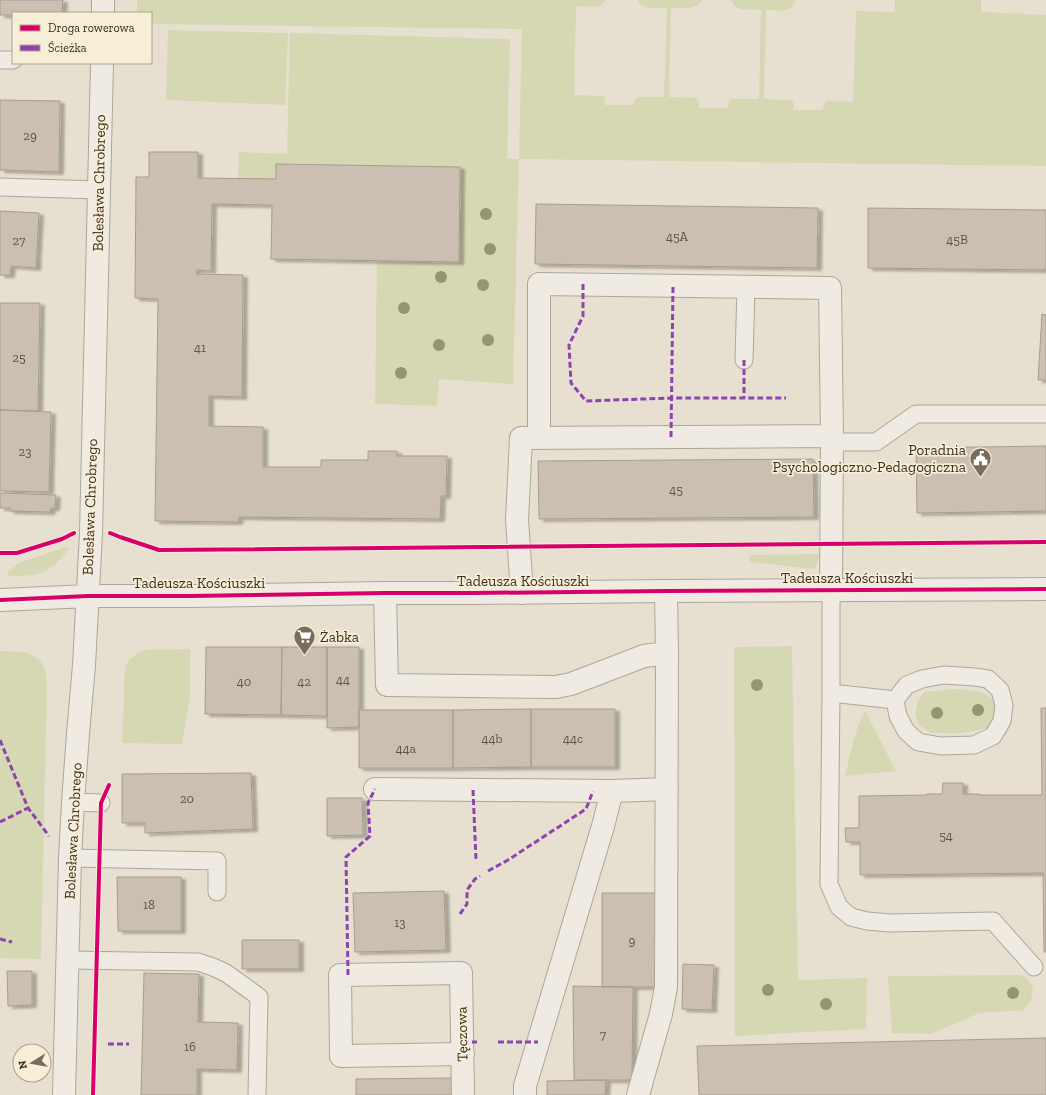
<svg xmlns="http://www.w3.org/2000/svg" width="1046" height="1095" viewBox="0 0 1046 1095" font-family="'Zilla Slab',serif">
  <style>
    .green { fill: #d6d7b3 }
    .building { fill: #cbbfb2; stroke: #a89c90; filter: url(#shadow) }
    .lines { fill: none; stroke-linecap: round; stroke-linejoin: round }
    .service-casing { stroke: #ada599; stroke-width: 19 }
    .minor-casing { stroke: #ada599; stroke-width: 24 }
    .tertiary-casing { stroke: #ada599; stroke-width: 24 }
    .service { stroke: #efebe3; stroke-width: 17 }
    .minor { stroke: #efebe3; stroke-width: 22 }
    .tertiary { stroke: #efebe3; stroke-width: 22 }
    .quiet { stroke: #8e44ad; stroke-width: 3; stroke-dasharray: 6 3; stroke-linecap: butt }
    .cycleway-casing { stroke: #f7eed8; stroke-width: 6 }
    .cycleway { stroke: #d6006c; stroke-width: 4 }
    .tree { fill: #929673 }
    .labels { text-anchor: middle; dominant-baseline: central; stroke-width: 3.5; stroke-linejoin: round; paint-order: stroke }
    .number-label { font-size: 13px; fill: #605244 }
    .street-label { font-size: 15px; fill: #3d2e20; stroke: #f7eed8 }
    .poi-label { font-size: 15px; fill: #3d2e20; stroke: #f7eed8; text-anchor: end }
  </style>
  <defs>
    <filter id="shadow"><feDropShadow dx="4.5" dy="2.5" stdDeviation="1" flood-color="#0004"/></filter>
  </defs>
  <rect width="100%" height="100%" fill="#e7e0d1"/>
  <path class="green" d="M137,0H606C600,10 587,6 576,6L574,95L603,96L605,98V105H634L635,99L638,97H664L667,8C656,7 643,11 637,0H702C696,11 682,7 671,8L669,97L696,98L699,101V108H728L729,102L731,99H759L761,10C750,9 736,13 731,0H796C792,14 778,10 766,10L764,99L790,100L794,103L793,110H823L824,104L827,101L853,102L856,11L895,12V0H981V12L1046,15V166L519,159L513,384L439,379L437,406L375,404L377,261L459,262L460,167L276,164V179H238L239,152L287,154L290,33L510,39L507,159H519L522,29L151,24V13H137Z
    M168,30L288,33L285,105L166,100Z
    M66,547L69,548C51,575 37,576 8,576V572L19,563Z
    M820,554L815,569L751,562L749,559V557L752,555Z
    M792,646L798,980L867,978L866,1029L735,1036L734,647Z
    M190,649V695L182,744L122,743L125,667L128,661L135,655L143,650Z
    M0,651C26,652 44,650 47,682L41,959L0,958Z
    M954,689L971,690L986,694L996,702L994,724L987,728L963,733H931L919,725L915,715L918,701L924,692Z
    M865,711L896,771L845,776C851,754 854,730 865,711Z
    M1023,975L1033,986L1031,1001L1024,1010L979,1013L931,1034L892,1033L888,976Z"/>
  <path class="building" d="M0,0H63L62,13H13V15H0Z
    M0,100L60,101L59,172L0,170Z
    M149,152H198V178L276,179V164L460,167L459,262L271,259L272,205L212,204L211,271L197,270L196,274L243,275L242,397L209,396V426L263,427V467H321V460H368V451H397V456H447L446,496H441L440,519L239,517L238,522L155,521L158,299L135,298L136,177H149Z
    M536,204L818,208L817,268L535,264Z
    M868,208L1046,210V270L868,268Z
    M0,211L39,213L36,268L11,266L10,275H0Z
    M0,303H40L38,411L0,410Z
    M1042,314L1046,315V380H1038Z
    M0,410L51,412L49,492L0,491Z
    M1046,446V511L917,513L916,448Z
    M813,459L814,517L539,519L538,461Z
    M0,493L56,495L55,508H51L50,512L10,511V508H0Z
    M206,647H282L281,715L205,714Z
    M282,647H327V716L281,715Z
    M327,647H359V727L327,728Z
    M1041,708H1046V952H1044L1043,873L860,875V842H846L845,828H859V796L927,795V794H942L943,783H963V794H979L978,795H1042Z
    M531,709V767L453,768V710Z
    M531,709H615V767H531Z
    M359,710H453V768H359Z
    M251,773L253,829L145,833V823H122V774Z
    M327,798H362L363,835L327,836Z
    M117,877H181V931H118Z
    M444,891L446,950L355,952L353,893Z
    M602,893H661V987H602Z
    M242,940H299V969H242Z
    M683,964L714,965L712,1010L682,1009Z
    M7,971H32V1005L8,1006Z
    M144,973L199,974L198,1022L238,1023L237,1070L197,1069V1095H141Z
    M573,986L633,987L632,1080H574Z
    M1046,1038V1095H699L697,1046Z
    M452,1078V1095H356V1079Z
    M606,1080L605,1095H547V1081Z"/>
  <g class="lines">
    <defs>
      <path id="service" d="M0,60H13
        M0,187L99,190
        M744,360L746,287
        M832,442H876L916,414H1046
        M831,590V693L829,884L839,907L851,917L867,921L890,923L993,921L1034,967
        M831,693L895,700L907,685L922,679L944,675L975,677L988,679L1000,690L1004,705L1002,721L993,736L974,745L941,746L918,742L906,731L898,716L895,700
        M73,802L101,803
        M70,858L217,861V892
        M68,960L198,962L213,967L226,973L259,997L257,1095"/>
      <path id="minor" d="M539,437V284L830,288L832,436
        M385,593L387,685L556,687L571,684L644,656L667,653
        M522,593L517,520L521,438L832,436L831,590
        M375,789L612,791L667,789
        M463,1054L341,1056L340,975L461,973L463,1095
        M525,1095V1086L603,826L612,791
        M638,1095L661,1014L666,987L667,653L666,591"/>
      <path id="tertiary" d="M103,13V0
        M0,600L88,596H189L385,593H473L666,591L1046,589
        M64,1095L70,858L73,802L78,734L84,665L91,533L102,63"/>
    </defs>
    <use href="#service" class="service-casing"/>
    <use href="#minor" class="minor-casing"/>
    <use href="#tertiary" class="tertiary-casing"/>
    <use href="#service" class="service"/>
    <use href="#minor" class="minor"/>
    <use href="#tertiary" class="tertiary"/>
    <path class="quiet" d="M583,284V316L569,345L571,383L586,401L672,398H786
      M744,360V398
      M671,437L673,286
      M0,740L28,808L49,836
      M473,790L476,860
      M0,822L28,808
      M488,871L508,860L586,809L593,791
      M460,914L467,904V890L475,879L480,876
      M0,939L12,942
      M348,975L346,857L370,836L368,803L375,789
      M463,1042H477
      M498,1042H538
      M108,1044H129"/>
    <defs>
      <path id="cycleway" d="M110,533L120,537L159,550L1046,542
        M0,553H17L62,539L74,533
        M0,600L88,596H189L385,593H473L666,591L1046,589
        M93,1095L101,803L109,785"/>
    </defs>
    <use href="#cycleway" class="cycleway-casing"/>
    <use href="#cycleway" class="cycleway"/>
  </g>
  <g class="tree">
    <circle cx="486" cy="214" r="6"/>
    <circle cx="490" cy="249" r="6"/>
    <circle cx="441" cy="277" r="6"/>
    <circle cx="483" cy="285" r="6"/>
    <circle cx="404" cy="308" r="6"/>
    <circle cx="488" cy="340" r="6"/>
    <circle cx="439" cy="345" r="6"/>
    <circle cx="401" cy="373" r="6"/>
    <circle cx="757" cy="685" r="6"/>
    <circle cx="978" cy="710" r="6"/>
    <circle cx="937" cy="713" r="6"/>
    <circle cx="768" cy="990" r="6"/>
    <circle cx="1013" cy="993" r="6"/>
    <circle cx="826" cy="1004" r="6"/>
  </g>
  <defs>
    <symbol id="civic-pin" viewBox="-11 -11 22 30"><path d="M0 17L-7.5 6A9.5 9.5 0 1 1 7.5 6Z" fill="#786c5e" stroke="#f7eed8"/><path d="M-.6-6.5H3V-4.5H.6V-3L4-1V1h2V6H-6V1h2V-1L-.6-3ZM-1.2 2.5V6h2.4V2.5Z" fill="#fff"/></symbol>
    <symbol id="supermarket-pin" viewBox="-11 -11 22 30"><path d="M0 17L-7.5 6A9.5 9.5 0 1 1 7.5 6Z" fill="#786c5e" stroke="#f7eed8"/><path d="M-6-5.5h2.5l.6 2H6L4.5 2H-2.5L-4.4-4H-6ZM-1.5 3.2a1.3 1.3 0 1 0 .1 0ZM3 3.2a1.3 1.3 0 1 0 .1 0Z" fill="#fff"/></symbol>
  </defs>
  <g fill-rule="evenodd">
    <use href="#civic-pin" x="968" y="446" width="25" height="34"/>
    <use href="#supermarket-pin" x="292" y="624" width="25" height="34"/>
  </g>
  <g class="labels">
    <g class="number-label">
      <text x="30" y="135">29</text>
      <text x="677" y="236">45A</text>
      <text x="957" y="239">45B</text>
      <text x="19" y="240">27</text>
      <text x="200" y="347">41</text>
      <text x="19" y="357">25</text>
      <text x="25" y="451">23</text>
      <text x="676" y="489">45</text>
      <text x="343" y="679">44</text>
      <text x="244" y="681">40</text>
      <text x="304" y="681">42</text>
      <text x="492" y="738">44b</text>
      <text x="573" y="738">44c</text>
      <text x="406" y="748">44a</text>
      <text x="187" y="798">20</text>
      <text x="946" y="835">54</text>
      <text x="149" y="904">18</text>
      <text x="400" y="922">13</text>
      <text x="632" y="940">9</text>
      <text x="603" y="1034">7</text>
      <text x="190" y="1046">16</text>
    </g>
    <g class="street-label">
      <text transform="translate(99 183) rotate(-89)">Bolesława Chrobrego</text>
      <text transform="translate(90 507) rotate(-88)">Bolesława Chrobrego</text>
      <text x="847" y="578">Tadeusza Kościuszki</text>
      <text x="523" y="581">Tadeusza Kościuszki</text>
      <text x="199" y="583">Tadeusza Kościuszki</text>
      <text transform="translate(73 831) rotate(-87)">Bolesława Chrobrego</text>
      <text transform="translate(462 1034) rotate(-91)">Tęczowa</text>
    </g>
    <g class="poi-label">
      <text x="966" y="450">Poradnia<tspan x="966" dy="17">Psychologiczno-Pedagogiczna</tspan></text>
      <text x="320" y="637" text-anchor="start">Żabka</text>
    </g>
  </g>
  <rect x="12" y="12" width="140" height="52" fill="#f7eed8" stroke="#ada18e"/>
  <rect x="20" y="25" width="20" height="6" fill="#d6006c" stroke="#ada18e"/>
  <text x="48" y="32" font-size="12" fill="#3d2e20">Droga rowerowa</text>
  <rect x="20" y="45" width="20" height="6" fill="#8e44ad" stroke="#ada18e"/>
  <text x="48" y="52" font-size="12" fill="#3d2e20">Ścieżka</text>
  <g transform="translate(32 1063) rotate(259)"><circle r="19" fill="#f7eed8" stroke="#ada18e"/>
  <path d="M0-3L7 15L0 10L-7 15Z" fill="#786c5e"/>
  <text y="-6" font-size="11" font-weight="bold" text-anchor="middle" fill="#3d2e20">N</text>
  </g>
</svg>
